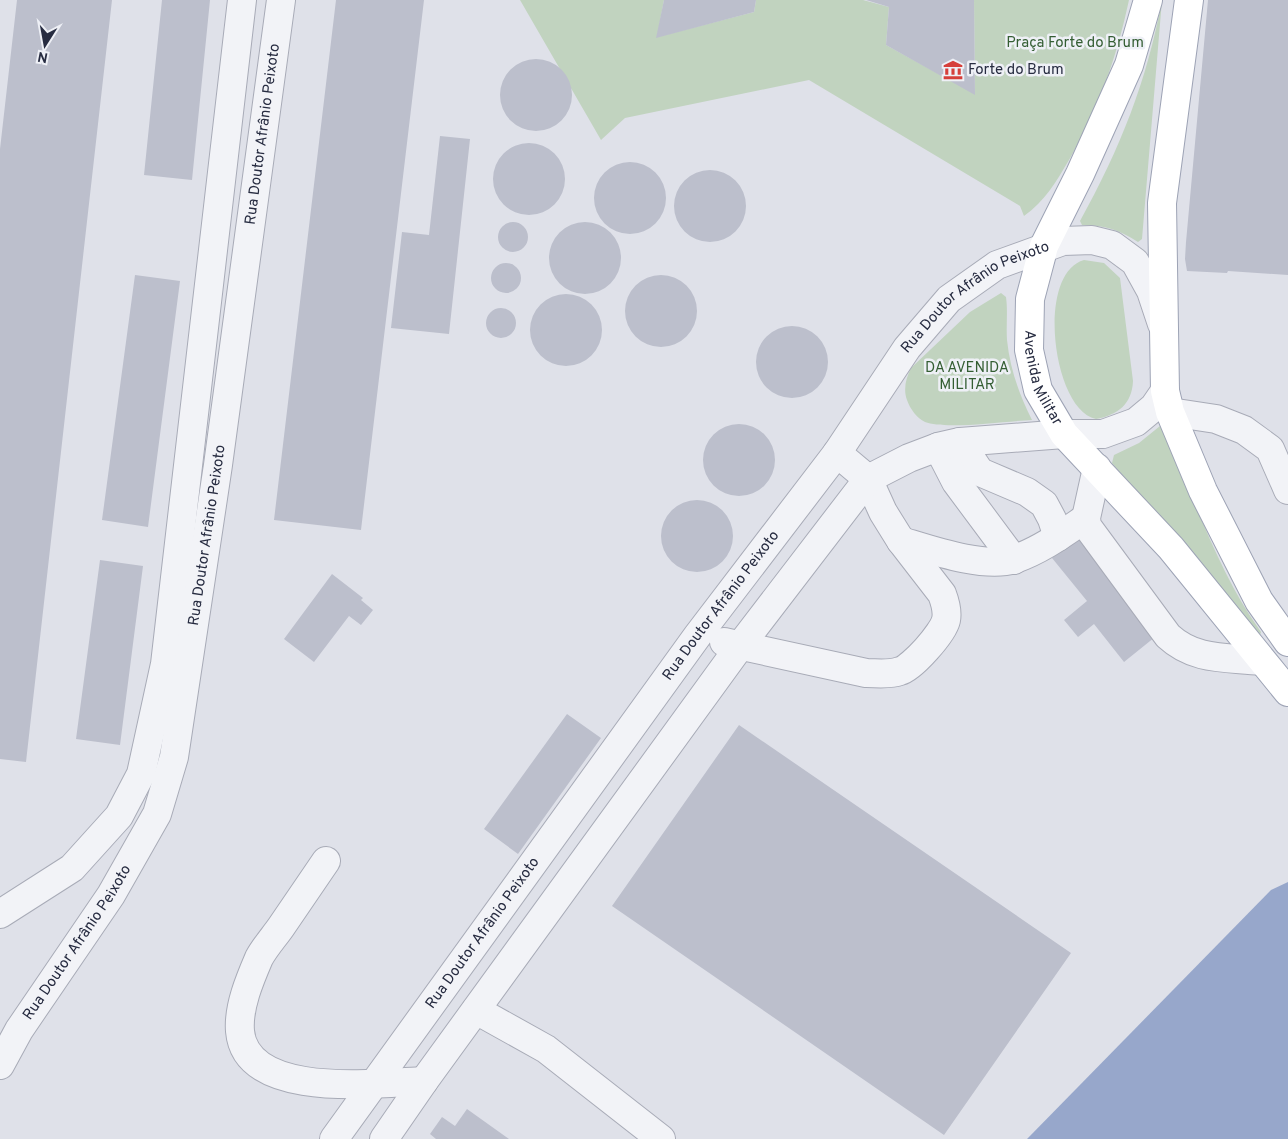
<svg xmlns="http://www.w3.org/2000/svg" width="1288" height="1139" viewBox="0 0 1288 1139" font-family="Overpass,sans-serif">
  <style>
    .green { fill: #c1d3bf }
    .water { fill: #97a7cb }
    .building { fill: #bcbfcc }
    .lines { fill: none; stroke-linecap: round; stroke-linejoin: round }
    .minor-casing { stroke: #a8abb7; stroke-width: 30 }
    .major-casing { stroke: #9da3b5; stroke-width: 30 }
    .minor { stroke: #f2f3f7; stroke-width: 28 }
    .major { stroke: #fff; stroke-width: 28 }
    .labels { text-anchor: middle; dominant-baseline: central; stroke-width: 5; stroke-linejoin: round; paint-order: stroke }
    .park-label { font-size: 15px; fill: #345e33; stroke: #eef0f6 }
    .poi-label { font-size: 15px; fill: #272c41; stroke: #eef0f6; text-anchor: start }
    .street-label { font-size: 15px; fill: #272c41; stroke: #eef0f6 }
  </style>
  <rect width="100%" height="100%" fill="#dfe1e9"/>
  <path class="green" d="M520,0H664L657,37L754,12L756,0H863L889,7L886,45L975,94L974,0H1129C1116,60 1099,107 1069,160C1056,182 1045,201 1024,216L1020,206L809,80L625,118L601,140Z
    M1162,0L1142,239L1138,242C1119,230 1105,225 1082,225L1080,221C1120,149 1147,81 1162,0Z
    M1084,260L1104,263L1120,278L1133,381C1132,404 1118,415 1096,419C1053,411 1035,274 1084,260Z
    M1001,293L1006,297C1008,311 1006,326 1007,340C1010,369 1019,394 1032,420C1007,421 945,430 925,422C917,418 910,409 907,400C903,389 906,378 911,368L970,312Z
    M1160,426H1162C1194,496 1216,569 1261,632L1259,638L1248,630L1112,463L1114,455L1139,443Z"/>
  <path class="water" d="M1288,882V1139H1027L1271,890Z"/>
  <path class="building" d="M17,0H112L26,762L0,759V149Z
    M162,0H210L192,180L144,175Z
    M336,0H424L361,530L274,520Z
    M664,0H756L754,12L656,38Z
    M866,0H974L975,95L886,45L889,7Z
    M1208,0H1288V275L1228,271L1227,273L1187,271L1185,259L1186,242Z
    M500 95a36 36 0 1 1 72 0a36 36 0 1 1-72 0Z
    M440,136L470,139L449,334L391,328L402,232L429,235Z
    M493 179a36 36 0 1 1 72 0a36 36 0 1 1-72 0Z
    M594 198a36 36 0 1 1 72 0a36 36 0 1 1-72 0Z
    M674 206a36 36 0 1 1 72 0a36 36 0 1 1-72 0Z
    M549 258a36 36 0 1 1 72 0a36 36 0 1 1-72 0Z
    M498 237a15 15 0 1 1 30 0a15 15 0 1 1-30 0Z
    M491 278a15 15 0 1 1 30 0a15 15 0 1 1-30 0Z
    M135,275L180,281L148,527L102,520Z
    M625 311a36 36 0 1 1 72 0a36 36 0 1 1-72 0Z
    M530 330a36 36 0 1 1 72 0a36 36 0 1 1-72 0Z
    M486 323a15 15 0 1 1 30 0a15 15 0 1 1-30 0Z
    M756 362a36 36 0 1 1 72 0a36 36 0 1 1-72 0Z
    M703 460a36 36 0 1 1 72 0a36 36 0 1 1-72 0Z
    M661 536a36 36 0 1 1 72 0a36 36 0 1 1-72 0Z
    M1080,535L1160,633L1124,662L1094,624L1078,637L1064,620L1087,601L1052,558Z
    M100,560L143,566L120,745L76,739Z
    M332,574L363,598L361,600L373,610L361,625L349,616L314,662L284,639Z
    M567,714L601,738L518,854L484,829Z
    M739,725L1071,953L944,1135L612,906Z
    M467,1109L509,1139H436L430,1134L442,1117L455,1126Z"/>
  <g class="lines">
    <defs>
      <g id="minor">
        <path d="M1170,412L1216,419L1244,430L1270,449L1288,490"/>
        <path d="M960,442L980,472L1027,492L1044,504L1052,519L1058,537"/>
        <path d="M938,447L956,482L1014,560"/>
        <path d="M1097,468L1086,518L1087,526L1168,636C1195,661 1226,657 1261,661"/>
        <path d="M901,541C931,550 985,569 1015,559C1041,550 1064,533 1086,518"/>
        <path d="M724,642L866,673C877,673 889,675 900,671C912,668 943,633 946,620C948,611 945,602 942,594L901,541L883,512L868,479L837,453"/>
        <path d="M326,861C311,883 296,905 281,927C274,937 265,947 259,958C250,979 238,1007 240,1031C246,1100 377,1083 424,1081"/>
        <path d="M0,914L72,868L119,816L141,774L165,664L242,0"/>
        <path d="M476,1010L546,1049L661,1139"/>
        <path id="s1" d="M0,1065L19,1030L111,895L157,814L174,757L218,465L281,0"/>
        <path id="s2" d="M334,1139L698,635L837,453L907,348L949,299L997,265L1063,241L1092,240L1112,245L1135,262L1151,291L1162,324"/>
        <path d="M384,1139L424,1081L740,646L868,479L909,458L938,447L960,442L1064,434H1103L1136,422L1154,407L1165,391"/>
      </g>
      <g id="major">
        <path id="s3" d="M1148,0L1129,65L1080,174L1044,246L1030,299L1029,350L1038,390L1064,434L1171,548L1288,692"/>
        <path d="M1189,0L1162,203L1165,391L1170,412L1203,491L1259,601L1288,642"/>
      </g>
    </defs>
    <use href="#minor" class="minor-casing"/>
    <use href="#major" class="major-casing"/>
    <use href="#minor" class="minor"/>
    <use href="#major" class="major"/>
  </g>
  <defs>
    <symbol id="museum-bare" viewBox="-9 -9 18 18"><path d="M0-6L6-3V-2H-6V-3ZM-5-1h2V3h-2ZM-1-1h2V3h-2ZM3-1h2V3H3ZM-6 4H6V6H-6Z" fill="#d63f3b" stroke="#eef0f6" stroke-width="2.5" paint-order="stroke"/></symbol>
  </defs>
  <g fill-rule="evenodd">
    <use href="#museum-bare" x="939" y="56" width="28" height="28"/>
  </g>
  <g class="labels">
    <g class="park-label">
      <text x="1075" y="43">Praça Forte do Brum</text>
      <text x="967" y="368">DA AVENIDA<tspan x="967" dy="17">MILITAR</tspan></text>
    </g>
    <g class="poi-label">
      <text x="968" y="70">Forte do Brum</text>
    </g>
    <g class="street-label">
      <text stroke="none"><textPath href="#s1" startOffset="985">Rua Doutor Afrânio Peixoto</textPath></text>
      <text stroke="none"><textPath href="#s2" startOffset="1064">Rua Doutor Afrânio Peixoto</textPath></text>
      <text stroke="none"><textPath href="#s3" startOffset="404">Avenida Militar</textPath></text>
      <text stroke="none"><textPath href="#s1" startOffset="580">Rua Doutor Afrânio Peixoto</textPath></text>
      <text stroke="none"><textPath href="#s2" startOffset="659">Rua Doutor Afrânio Peixoto</textPath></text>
      <text stroke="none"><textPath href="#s2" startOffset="254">Rua Doutor Afrânio Peixoto</textPath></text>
      <text stroke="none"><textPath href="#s1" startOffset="145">Rua Doutor Afrânio Peixoto</textPath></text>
    </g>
  </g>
  <g transform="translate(45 45) rotate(191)" stroke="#eef0f6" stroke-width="4" paint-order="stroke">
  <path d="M0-4L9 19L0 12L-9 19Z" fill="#272c41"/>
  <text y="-8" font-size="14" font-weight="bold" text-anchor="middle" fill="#272c41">N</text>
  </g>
</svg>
